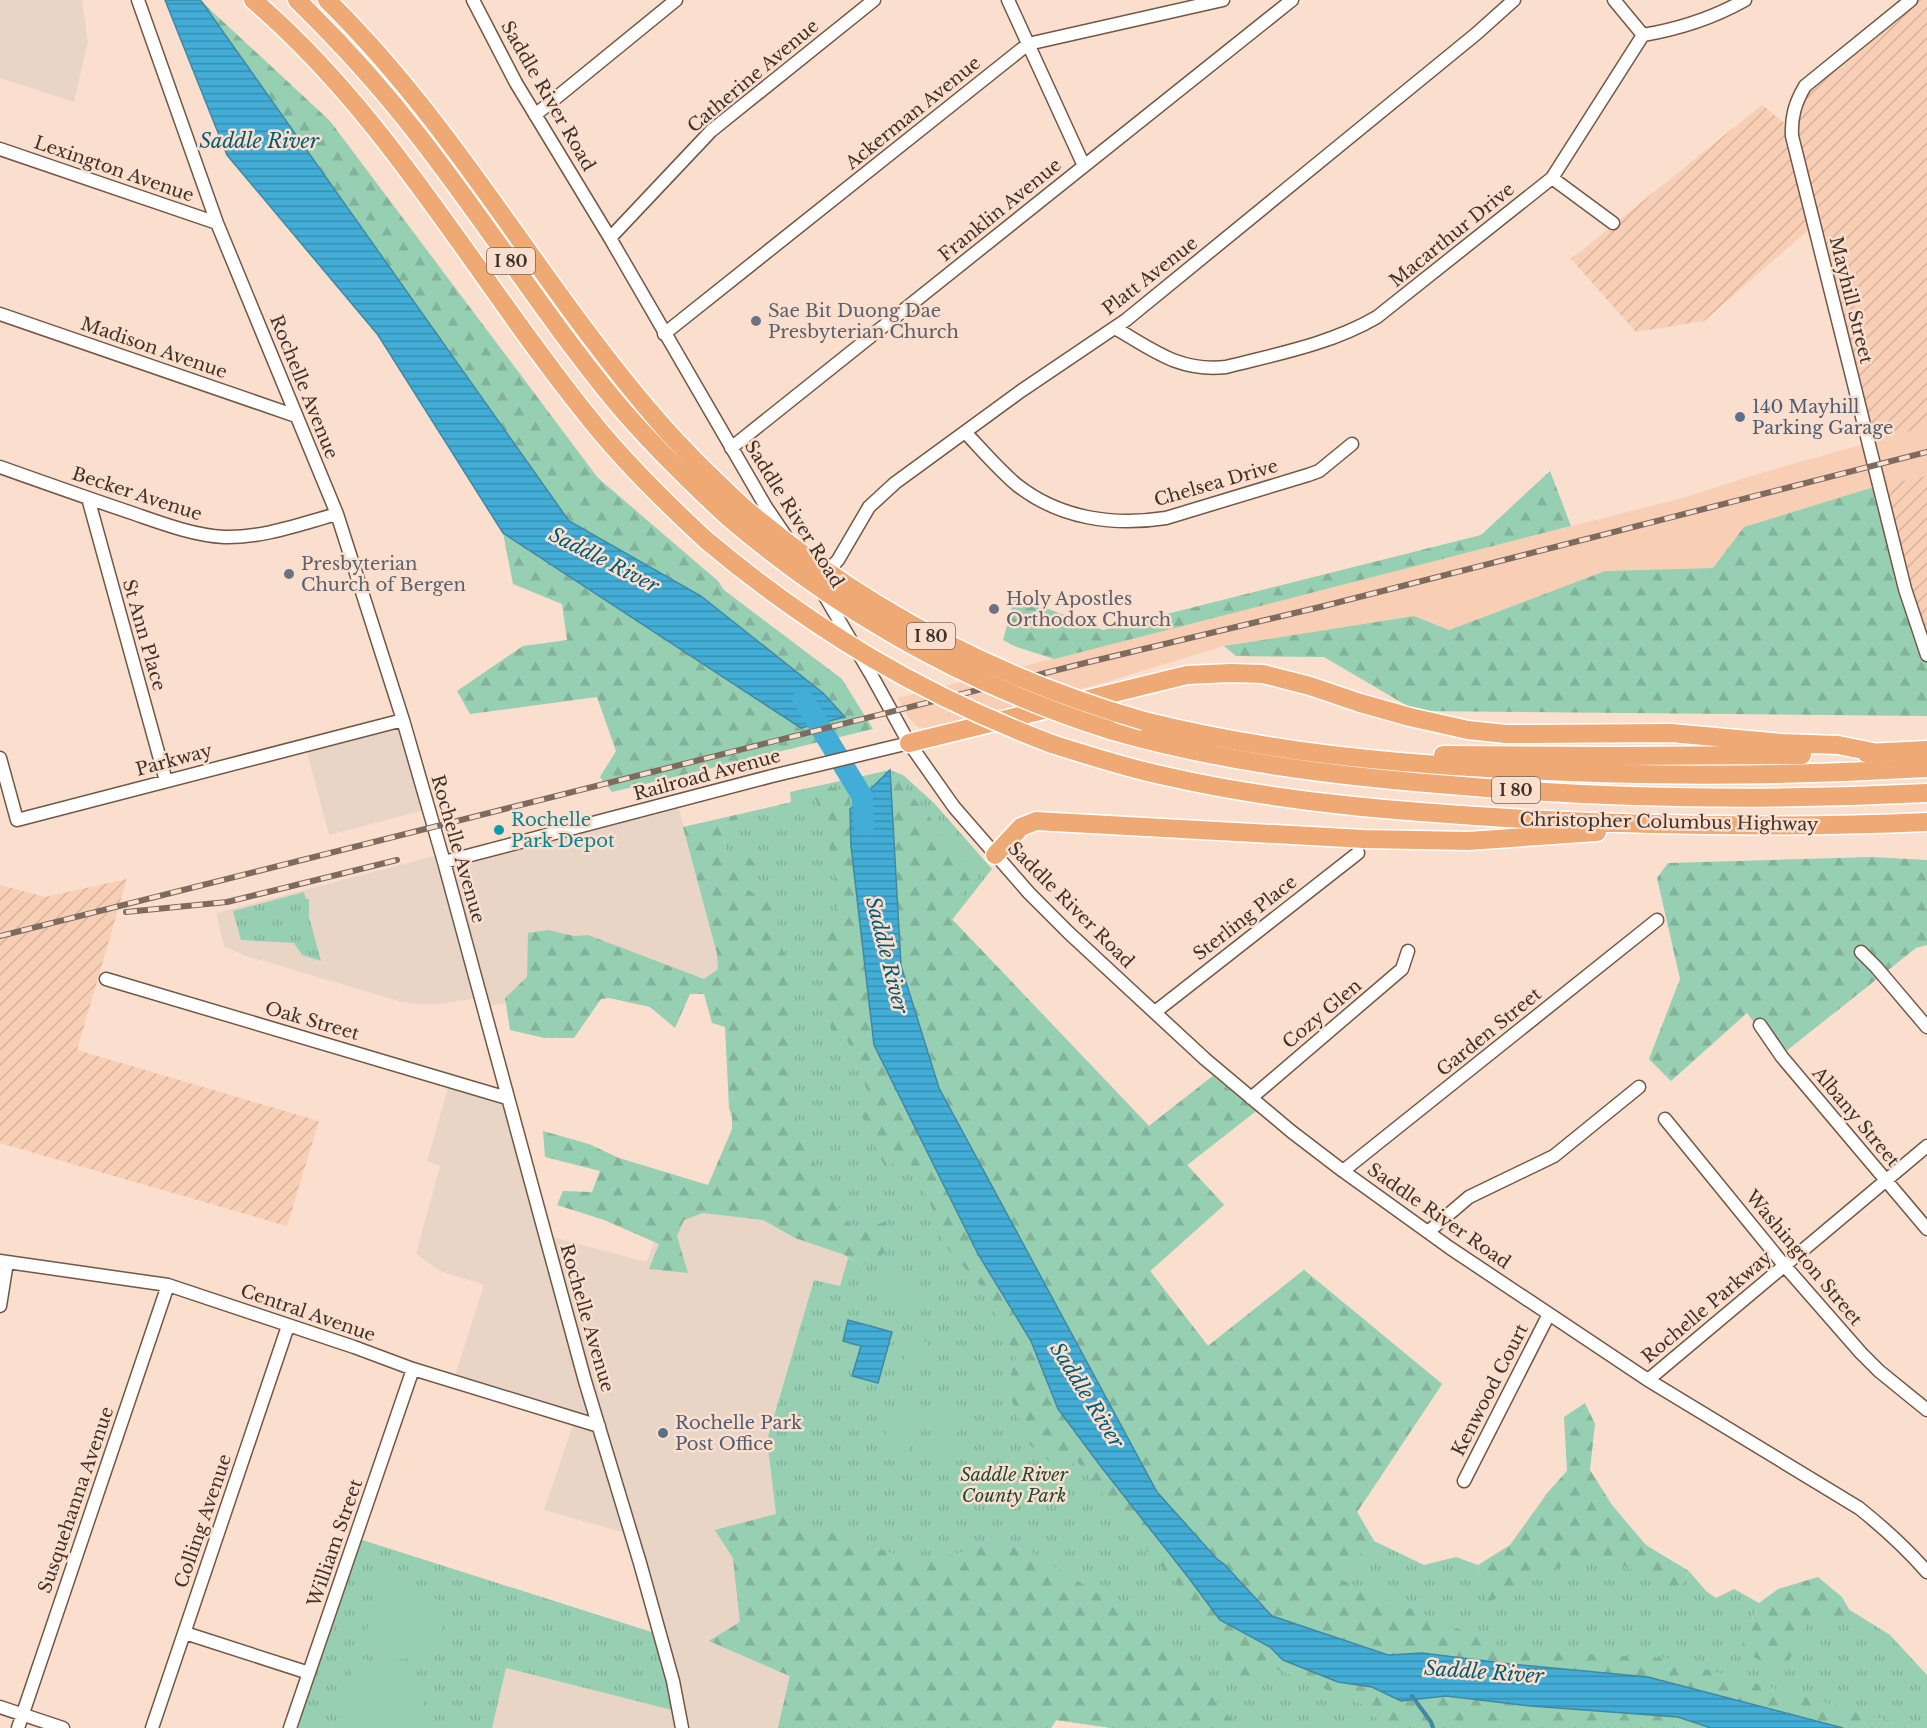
<svg xmlns="http://www.w3.org/2000/svg" width="1927" height="1728" viewBox="0 0 1927 1728" font-family="'Libre Baskerville',serif">
  <style>
    .commercial { fill: #e9d5c6 }
    .industrial { fill: url(#industrial-furrows) }
    .education { fill: #e8d5c5 }
    .built { fill: #f8cfb5 }
    .grass { fill: url(#grass-tufts) }
    .forest { fill: url(#forest-firs) }
    .pitch { fill: #96cfb2 }
    .water { fill: url(#water-rules); stroke: #4189a3; stroke-width: 1.5 }
    .lines { fill: none; stroke-linecap: round; stroke-linejoin: round }
    .stream { stroke: #4189a3; stroke-width: 4 }
    .river { stroke: #42aed7; stroke-width: 21 }
    .minor-casing { stroke: #735643; stroke-width: 15 }
    .highway-casing { stroke: #fff; stroke-width: 21 }
    .minor { stroke: #fff; stroke-width: 12 }
    .highway { stroke: #eea974; stroke-width: 18 }
    .rail-casing { stroke: #7d6b5f; stroke-width: 6 }
    .rail { stroke: #fbdfce; stroke-width: 4; stroke-dasharray: 11; stroke-linecap: butt }
    .highway-bridge-casing { stroke: #fff; stroke-width: 21; stroke-linecap: butt }
    .highway-bridge { stroke: #eea974; stroke-width: 18 }
    .worship-dot { fill: #6b7280; stroke: #fbdfce; stroke-width: 2 }
    .service-dot { fill: #5c6f8a; stroke: #fbdfce; stroke-width: 2 }
    .culture-dot { fill: #0f9aa8; stroke: #fbdfce; stroke-width: 2 }
    .labels { text-anchor: middle; dominant-baseline: central; stroke-width: 5; stroke-linejoin: round; paint-order: stroke }
    .shield { fill: #fbdfce; stroke: #77665a; stroke-width: 1.5 }
    .shield-label { font-size: 16px; font-weight: bold; fill: #3f3229 }
    .street-label { font-size: 18px; fill: #3f3229; stroke: #fbdfce }
    .worship-label { font-size: 18px; fill: #5b616d; stroke: #fbdfce; text-anchor: start }
    .service-label { font-size: 18px; fill: #4e5e75; stroke: #fbdfce; text-anchor: start }
    .culture-label { font-size: 18px; fill: #0d838f; stroke: #fbdfce; text-anchor: start }
    .park-label { font-size: 18px; font-style: italic; fill: #1f4936; stroke: #fbdfce }
    .water-label { font-size: 20px; font-style: italic; fill: #005b77; stroke: #fbdfce }
  </style>
  <defs>
    <pattern id="industrial-furrows" width="10" height="10" patternUnits="userSpaceOnUse" patternTransform="scale(1.5)"><rect width="10" height="10" fill="#f8cfb5"/><path d="M-1 1l2-2M0 10L10 0M9 11l2-2" fill="none" stroke="#d6b29c"/></pattern>
    <pattern id="grass-tufts" width="24" height="20" patternUnits="userSpaceOnUse" patternTransform="scale(1.5)"><rect width="24" height="20" fill="#96cfb2"/><path d="M3 7l-1-3M5 7V3M7 7l1-3M15 17l-1-3M17 17v-4M19 17l1-3" fill="none" stroke="#82b299"/></pattern>
    <pattern id="forest-firs" width="22" height="20" patternUnits="userSpaceOnUse" patternTransform="scale(1.5)"><rect width="22" height="20" fill="#96cfb2"/><path d="M5 1l3.5 6h-7zM16 11l3.5 6h-7z" fill="#82b299"/></pattern>
    <pattern id="water-rules" width="6" height="5" patternUnits="userSpaceOnUse" patternTransform="scale(1.5)"><rect width="6" height="5" fill="#42aed7"/><path d="M0 2.5h6" fill="none" stroke="#398eae"/></pattern>
  </defs>
  <rect width="100%" height="100%" fill="#fbdfce"/>
  <path class="commercial" d="M0,0H82L88,42L74,102L0,78Z
    M403,720L429,809L329,835L305,745Z
    M677,801L724,982L483,1006L480,998L437,1004H417L402,1002L246,956L224,946L216,913L442,854L444,862Z
    M450,1081L507,1098L545,1235L647,1262L676,1178L758,1209L848,1258L840,1286L814,1280L767,1440L776,1514L716,1530L733,1558L740,1622L709,1641L790,1676L778,1728H682L632,1535L544,1510L575,1419L453,1381L484,1285L440,1271L416,1254L440,1166L427,1161Z"/>
  <path class="industrial" d="M1909,0H1927V660L1812,227L1704,321L1636,332L1571,259L1762,105L1788,126L1802,89Z
    M127,879L77,1050L319,1121L287,1226L0,1143V885L45,897Z"/>
  <path class="education" d="M506,1668L680,1712L682,1728H492Z"/>
  <path class="built" d="M1927,426V476L1877,486L1744,527L1713,568L1605,571L1449,630L1414,616L1224,646L1106,682L945,728L928,729L918,727L909,718L898,698L1686,497L1761,473Z"/>
  <path class="grass" d="M890,770L903,775L934,803L992,869L952,920L1149,1126L1213,1076L1256,1111L1187,1165L1224,1205L1150,1271L1208,1346L1304,1270L1442,1384L1357,1512L1374,1541L1424,1565L1456,1557L1478,1565L1481,1576H1497L1558,1493L1686,1578L1689,1571L1706,1591L1716,1598L1734,1589L1759,1603L1751,1622L1811,1586L1890,1635L1927,1675V1728H1112L1056,1720L1051,1728H778L790,1676L709,1641L740,1622L733,1558L715,1530L776,1514L767,1440L814,1280L840,1286L848,1258L863,1265L781,1114L721,825L791,802L790,792Z
    M304,892L306,899H309V917L321,961L302,955L294,943L241,940L233,911Z
    M356,1538L661,1635L680,1712L506,1668L492,1728H290Z"/>
  <path class="forest" d="M202,2L330,121L598,478L718,581L724,590L842,679L873,729L612,792L600,777L616,751L597,697L470,714L457,691L523,646L567,640L562,604L513,584L503,533L790,707L701,596L569,521Z
    M1550,471L1571,526L1054,659L1014,646L1003,640L1015,596L1103,630L1481,535Z
    M1877,486L1927,660V716L1416,711L1324,657L1236,656L1224,646L1414,616L1449,630L1605,571L1713,568L1744,527Z
    M890,770L979,877L952,904V919L1149,1126L1213,1076L1256,1111L1187,1165L1224,1205L1150,1271L1208,1346L1304,1270L1442,1384L1357,1512L1374,1541L1337,1578L1509,1650L1665,1658L1916,1728H1843L1648,1677L1510,1664L1422,1653L1388,1655L1272,1616L1224,1564L1217,1560L1157,1492L939,1088L901,966Z
    M830,787L850,792L851,846L874,1045L978,1254L1031,1341L1058,1409L1102,1468L1188,1577L1220,1620L1270,1647L1284,1660L1338,1682L1372,1687L1401,1701L1446,1696L1531,1706L1678,1717L1711,1728H1513L1463,1719L1464,1728H1386L1363,1705L1262,1663L1254,1693L1224,1665L1229,1638C1173,1584 1124,1524 1077,1461L1061,1471L1029,1444L1007,1388L1016,1358L981,1286L946,1247L932,1208L908,1157L885,1167L857,1105L868,1092L846,1037L832,1040L820,929L836,923L838,895L830,857L828,819L810,791Z
    M792,802L721,825L728,858L742,849L757,866L740,885L774,906L798,1023L787,1030L793,1056L787,1098L815,1169L853,1231L885,1222L894,1246L869,1264L862,1262L864,1266L842,1254L795,1238L763,1220L703,1213L684,1220L677,1236L688,1273L649,1269L659,1244L604,1220L557,1205L563,1191L592,1192L600,1171L545,1157L543,1131L589,1144L619,1158L708,1185L732,1129V1117L729,1108L725,1027L712,1023L704,994H690L675,1028L650,1007L609,998L601,999L574,1038H544L510,1030L505,998L527,977L528,933L548,930L574,936L588,935L704,979L718,969L717,954L683,827Z
    M1871,857L1927,860V945L1916,948L1780,1056L1747,1013L1671,1081L1649,1059L1680,979L1657,878L1668,863Z
    M1585,1403L1595,1424L1590,1470L1612,1505L1646,1545L1689,1571L1677,1595L1618,1562L1588,1550L1578,1558L1487,1603L1478,1565L1510,1545L1548,1492L1567,1471L1564,1417Z
    M776,1514L922,1563L1010,1539L1142,1621L1240,1728H1112L1056,1720L1051,1728H778L790,1676L709,1641L740,1622L733,1558L715,1530Z
    M1818,1577L1842,1597L1854,1618L1808,1623L1783,1672L1740,1650L1759,1603L1778,1589Z"/>
  <path class="pitch" d="M895,1267L919,1300L904,1312L880,1279Z
    M910,1337L928,1342L917,1381L899,1376Z
    M896,1397L922,1404L908,1451L883,1444Z
    M937,1408L962,1415L949,1463L924,1455Z
    M387,1574L393,1576L396,1584L444,1602C452,1632 426,1662 395,1659C382,1658 371,1650 363,1641L382,1588L379,1585L380,1577Z
    M357,1657L430,1680L415,1728H334Z"/>
  <path class="water" d="M165,0H200L202,2L569,521L701,596L823,693L845,717L801,728L503,533L378,335L227,155Z
    M890,770L901,966L939,1088L1157,1492L1217,1559L1224,1564L1272,1616L1388,1655L1422,1653L1510,1664L1648,1677L1843,1728H1711L1678,1717L1531,1706L1446,1696L1401,1701L1372,1687L1338,1682L1283,1660L1270,1647L1220,1620L1188,1577L1102,1468L1058,1409L1031,1341L978,1254L874,1045L851,846L850,809Z
    M848,1320L892,1332L878,1383L852,1376L861,1346L843,1341Z"/>
  <g class="lines">
    <path class="stream" d="M1412,1696L1431,1722L1433,1728"/>
    <path class="river" d="M803,699L862,796L864,825"/>
    <defs>
      <path id="minor" d="M138,0L217,223L337,514L403,720L444,862L585,1381L640,1563L673,1681L682,1728
        M473,0L516,83L610,238L766,507L785,535
        M1008,0L1084,166
        M1614,0L1643,35
        M1911,0L1805,86C1795,103 1791,117 1792,136L1905,589L1927,655
        M535,115L676,0
        M0,149L217,223
        M1552,178L1613,223
        M610,238L711,131L874,0
        M0,314L296,416
        M1115,328C1153,350 1179,372 1226,367C1277,354 1331,344 1377,317L1552,178L1643,35C1679,29 1713,18 1745,0
        M664,334L1028,44L1223,0
        M965,432C982,450 998,469 1017,485C1060,519 1114,526 1166,518L1308,475L1319,471L1352,444
        M731,448L1292,0
        M0,467C45,483 90,499 135,514C164,524 193,535 224,537C263,538 300,524 337,514
        M88,498L166,781
        M824,575L838,560L869,507L895,483L1021,391L1126,320L1476,34L1514,0
        M823,593L873,678L909,743L954,807L1029,893L1069,933L1205,1059L1292,1132L1343,1171L1450,1248L1648,1380L1859,1508C1884,1528 1906,1548 1927,1572
        M0,758L17,820L403,720
        M444,862L772,776L909,743
        M1861,952L1876,967L1927,1027
        M106,979L507,1098
        M1155,1012L1358,853
        M1760,1025L1782,1057L1927,1229
        M1251,1098L1402,969L1408,951
        M1665,1119L1784,1265L1861,1353L1879,1371L1927,1410
        M1343,1171L1657,920
        M1428,1232L1469,1197L1554,1156L1639,1087
        M0,1261L168,1285L354,1347L413,1369L599,1426
        M0,1306L7,1262
        M1648,1380L1927,1146
        M1464,1481L1549,1314
        M185,1633L309,1673
        M0,1707L63,1728
        M18,1728L168,1285
        M152,1728L288,1326
        M290,1728L413,1369"/>
      <path id="highway" d="M253,0C391,118 477,280 590,419C625,463 665,502 706,540
        M297,0C340,42 381,87 418,135C486,222 545,316 615,401C650,443 689,481 729,518
        M327,0C456,126 541,287 659,422C685,452 713,479 742,506
        M1144,721C1268,752 1395,764 1522,770C1657,777 1792,776 1927,768
        M1110,730C1221,762 1335,776 1450,785C1609,799 1768,801 1927,793
        M909,743L1187,675L1231,673L1263,674L1310,686L1360,703L1410,717L1468,730L1506,734L1671,733L1781,743L1838,745L1878,753
        M1052,744C1090,756 1127,768 1165,776C1283,803 1404,812 1525,819C1659,826 1792,828 1927,822
        M1866,753L1927,750
        M1443,755L1614,756L1802,755
        M995,855L1021,827L1036,821L1364,839L1468,841L1597,832"/>
    </defs>
    <use href="#minor" class="minor-casing"/>
    <use href="#highway" class="highway-casing"/>
    <use href="#minor" class="minor"/>
    <use href="#highway" class="highway"/>
    <defs>
      <path id="rail" d="M126,912L227,902L397,860
        M0,936L1085,663L1320,607L1927,452"/>
    </defs>
    <use href="#rail" class="rail-casing"/>
    <use href="#rail" class="rail"/>
    <defs>
      <path id="highway-bridge" d="M742,506C860,607 995,678 1144,721
        M729,518C843,615 968,685 1110,730
        M706,540C813,630 922,695 1052,744"/>
    </defs>
    <use href="#highway-bridge" class="highway-bridge-casing"/>
    <use href="#highway-bridge" class="highway-bridge"/>
  </g>
  <g class="worship-dot">
    <circle cx="756" cy="321" r="6"/>
    <circle cx="289" cy="574" r="6"/>
    <circle cx="994" cy="609" r="6"/>
  </g>
  <g class="service-dot">
    <circle cx="1740" cy="417" r="6"/>
    <circle cx="663" cy="1433" r="6"/>
  </g>
  <circle class="culture-dot" cx="499" cy="830" r="6"/>
  <g class="labels">
    <g class="shield">
      <rect x="487" y="248" width="48" height="26" rx="4.5"/>
      <rect x="907" y="623" width="48" height="26" rx="4.5"/>
      <rect x="1492" y="777" width="48" height="26" rx="4.5"/>
    </g>
    <g class="shield-label">
      <text x="511" y="261">I 80</text>
      <text x="931" y="636">I 80</text>
      <text x="1516" y="790">I 80</text>
    </g>
    <g class="street-label">
      <text transform="translate(753 76) rotate(-40)">Catherine Avenue</text>
      <text transform="translate(548 96) rotate(60)">Saddle River Road</text>
      <text transform="translate(913 113) rotate(-39)">Ackerman Avenue</text>
      <text transform="translate(114 169) rotate(19)">Lexington Avenue</text>
      <text transform="translate(1000 210) rotate(-39)">Franklin Avenue</text>
      <text transform="translate(1452 235) rotate(-39)">Macarthur Drive</text>
      <text transform="translate(1150 276) rotate(-38)">Platt Avenue</text>
      <text transform="translate(1851 300) rotate(76)">Mayhill Street</text>
      <text transform="translate(154 348) rotate(19)">Madison Avenue</text>
      <text transform="translate(304 387) rotate(68)">Rochelle Avenue</text>
      <text transform="translate(1216 483) rotate(-16)">Chelsea Drive</text>
      <text transform="translate(137 494) rotate(18)">Becker Avenue</text>
      <text transform="translate(794 514) rotate(58)">Saddle River Road</text>
      <text transform="translate(144 635) rotate(74)">St Ann Place</text>
      <text transform="translate(174 760) rotate(-15)">Parkway</text>
      <text transform="translate(707 775) rotate(-15)">Railroad Avenue</text>
      <text transform="translate(1669 822) rotate(1)">Christopher Columbus Highway</text>
      <text transform="translate(458 849) rotate(74)">Rochelle Avenue</text>
      <text transform="translate(1071 905) rotate(45)">Saddle River Road</text>
      <text transform="translate(1245 918) rotate(-38)">Sterling Place</text>
      <text transform="translate(1322 1014) rotate(-40)">Cozy Glen</text>
      <text transform="translate(312 1021) rotate(16)">Oak Street</text>
      <text transform="translate(1489 1032) rotate(-39)">Garden Street</text>
      <text transform="translate(1856 1117) rotate(50)">Albany Street</text>
      <text transform="translate(1439 1216) rotate(35)">Saddle River Road</text>
      <text transform="translate(1804 1258) rotate(50)">Washington Street</text>
      <text transform="translate(1707 1307) rotate(-40)">Rochelle Parkway</text>
      <text transform="translate(308 1313) rotate(19)">Central Avenue</text>
      <text transform="translate(587 1318) rotate(74)">Rochelle Avenue</text>
      <text transform="translate(1490 1390) rotate(-63)">Kenwood Court</text>
      <text transform="translate(76 1500) rotate(-71)">Susquehanna Avenue</text>
      <text transform="translate(203 1521) rotate(-71)">Colling Avenue</text>
      <text transform="translate(335 1543) rotate(-71)">William Street</text>
    </g>
    <g class="worship-label">
      <text x="768" y="311">Sae Bit Duong Dae<tspan x="768" dy="21">Presbyterian Church</tspan></text>
      <text x="301" y="564">Presbyterian<tspan x="301" dy="21">Church of Bergen</tspan></text>
      <text x="1006" y="599">Holy Apostles<tspan x="1006" dy="21">Orthodox Church</tspan></text>
    </g>
    <g class="service-label">
      <text x="1752" y="407">140 Mayhill<tspan x="1752" dy="21">Parking Garage</tspan></text>
      <text x="675" y="1423">Rochelle Park<tspan x="675" dy="21">Post Office</tspan></text>
    </g>
    <g class="culture-label">
      <text x="511" y="820">Rochelle<tspan x="511" dy="21">Park Depot</tspan></text>
    </g>
    <g class="park-label">
      <text x="1014" y="1475">Saddle River<tspan x="1014" dy="21">County Park</tspan></text>
    </g>
    <g class="water-label">
      <text x="259" y="141">Saddle River</text>
      <text transform="translate(604 560) rotate(27)">Saddle River</text>
      <text transform="translate(887 955) rotate(76)">Saddle River</text>
      <text transform="translate(1087 1395) rotate(58)">Saddle River</text>
      <text transform="translate(1484 1672) rotate(4)">Saddle River</text>
    </g>
  </g>
</svg>
